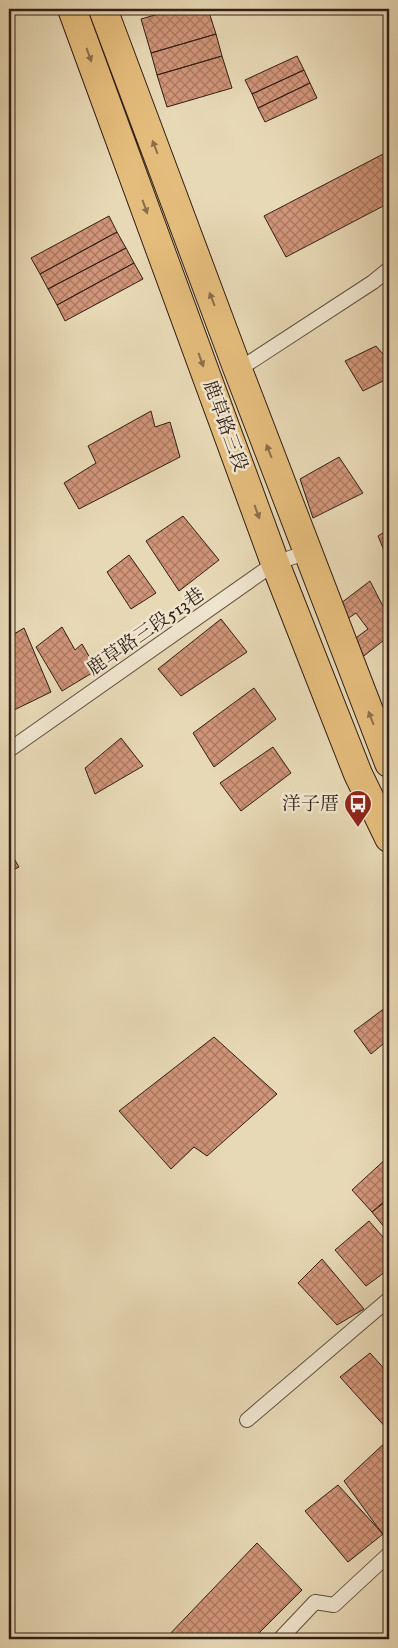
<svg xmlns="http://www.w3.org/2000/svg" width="398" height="1648" viewBox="0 0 398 1648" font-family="'IM FELL DW Pica','Noto Serif TC',serif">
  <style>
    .building { fill: url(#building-cross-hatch); stroke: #322017 }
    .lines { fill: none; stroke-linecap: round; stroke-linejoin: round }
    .service-casing { stroke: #604e3f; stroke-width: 16 }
    .primary-casing { stroke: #322017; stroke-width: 30 }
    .service { stroke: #f0e6d0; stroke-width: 14 }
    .primary { stroke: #e4bc7b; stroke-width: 28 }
    .oneway { fill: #8b6e49 }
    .labels { text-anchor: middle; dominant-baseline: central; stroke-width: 5; stroke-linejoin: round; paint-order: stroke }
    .street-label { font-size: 19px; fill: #322017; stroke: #f0e6d0 }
    .poi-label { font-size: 19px; fill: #322017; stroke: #f0e6d0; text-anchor: end }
  </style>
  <defs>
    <pattern id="building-cross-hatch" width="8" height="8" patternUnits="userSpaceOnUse" patternTransform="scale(1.25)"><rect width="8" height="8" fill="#d09478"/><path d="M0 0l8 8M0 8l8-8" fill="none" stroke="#a97861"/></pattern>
  </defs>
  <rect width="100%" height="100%" fill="#e8d9b6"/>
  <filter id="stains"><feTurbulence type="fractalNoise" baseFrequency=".004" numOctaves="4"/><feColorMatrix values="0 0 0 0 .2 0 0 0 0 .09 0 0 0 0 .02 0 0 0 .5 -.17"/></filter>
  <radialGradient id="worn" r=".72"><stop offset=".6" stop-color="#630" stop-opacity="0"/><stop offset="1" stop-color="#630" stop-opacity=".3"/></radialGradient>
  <path class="building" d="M176,9H208L216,34L151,53L141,19Z
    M216,34L222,56L157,75L151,53Z
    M222,56L232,88L167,107L157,75Z
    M297,56L304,70L252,94L245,80Z
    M304,70L310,83L258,108L252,94Z
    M310,83L317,98L265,122L258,108Z
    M389,151V203L286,257L264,216Z
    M109,216L117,232L40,274L31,258Z
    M117,232L126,248L48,289L40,274Z
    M126,248L134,263L57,305L48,289Z
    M134,263L143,279L65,321L57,305Z
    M376,346L389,361V378L363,391L345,361Z
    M151,411L155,427L170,422L180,457L79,509L64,483L96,463L88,446Z
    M339,457L363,493L313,518L300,479Z
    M183,516L219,560L179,591L146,541Z
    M389,529V559L388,560L378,536Z
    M129,555L156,593L131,609L107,572Z
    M370,581L389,618V636L350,667L342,648L368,629L356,613L334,628L328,613Z
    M221,619L247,652L181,696L158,669Z
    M62,627L75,650L82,644L97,670L62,691L36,647Z
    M24,628L51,692L12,711L9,703V637Z
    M254,688L276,719L214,767L193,733Z
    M121,738L143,766L95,794L85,768Z
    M273,747L291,773L241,811L220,783Z
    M9,850L19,867L9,872Z
    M389,1005V1039L371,1054L354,1031Z
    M214,1037L277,1094L207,1156L194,1147L171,1169L119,1111Z
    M389,1156V1197L372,1212L352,1190Z
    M389,1199V1233L372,1212Z
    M369,1221L389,1244V1269L366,1286L335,1250Z
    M322,1259L364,1309L337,1325L298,1283Z
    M370,1353L389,1374V1431L340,1377Z
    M389,1439V1543L344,1481Z
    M338,1485L383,1534L348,1562L305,1511Z
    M257,1543L302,1590L253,1639H165Z"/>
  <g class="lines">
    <defs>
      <path id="service" d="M238,370L373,282L389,269
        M9,750L275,563L308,552
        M247,1420L389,1299
        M280,1639L315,1602L334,1605L389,1554"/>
      <path id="primary" d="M72,9L275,563L358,774L389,838
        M103,9L238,370L389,763"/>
    </defs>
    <use href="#service" class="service-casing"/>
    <use href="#primary" class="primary-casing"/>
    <use href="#service" class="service"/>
    <use href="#primary" class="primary"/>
  </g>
  <defs><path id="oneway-solid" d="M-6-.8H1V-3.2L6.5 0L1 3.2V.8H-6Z" transform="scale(1.25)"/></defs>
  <g class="oneway">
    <use href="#oneway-solid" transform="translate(89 55) rotate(70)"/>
    <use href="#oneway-solid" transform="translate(155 147) rotate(-111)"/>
    <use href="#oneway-solid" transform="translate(145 207) rotate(70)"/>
    <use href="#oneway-solid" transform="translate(212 299) rotate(-111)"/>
    <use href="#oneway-solid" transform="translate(201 360) rotate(70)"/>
    <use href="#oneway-solid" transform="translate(269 451) rotate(-111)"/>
    <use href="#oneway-solid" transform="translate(257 512) rotate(70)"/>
    <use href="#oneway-solid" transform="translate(371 718) rotate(-111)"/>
  </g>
  <defs>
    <symbol id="bus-pin" viewBox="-11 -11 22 30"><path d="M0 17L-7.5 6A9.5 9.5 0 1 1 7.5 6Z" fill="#8f2418" stroke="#f0e6d0"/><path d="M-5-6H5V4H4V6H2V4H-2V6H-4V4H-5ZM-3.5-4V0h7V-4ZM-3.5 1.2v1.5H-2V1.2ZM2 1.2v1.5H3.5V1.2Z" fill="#fff"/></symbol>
  </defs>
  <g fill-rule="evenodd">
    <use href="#bus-pin" x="342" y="788" width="32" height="43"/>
  </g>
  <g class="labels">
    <g class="street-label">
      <text transform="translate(225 426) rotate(70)">鹿草路三段</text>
      <text transform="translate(146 632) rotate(-35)">鹿草路三段513巷</text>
    </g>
    <g class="poi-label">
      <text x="339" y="804">洋子厝</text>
    </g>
  </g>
  <rect width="398" height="1648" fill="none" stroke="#e8d9b6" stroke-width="30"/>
  <rect x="10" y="10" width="378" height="1628" fill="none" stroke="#322017" stroke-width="2.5"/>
  <rect x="15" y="15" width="368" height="1618" fill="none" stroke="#322017"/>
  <rect width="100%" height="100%" filter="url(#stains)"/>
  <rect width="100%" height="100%" fill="url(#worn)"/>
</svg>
